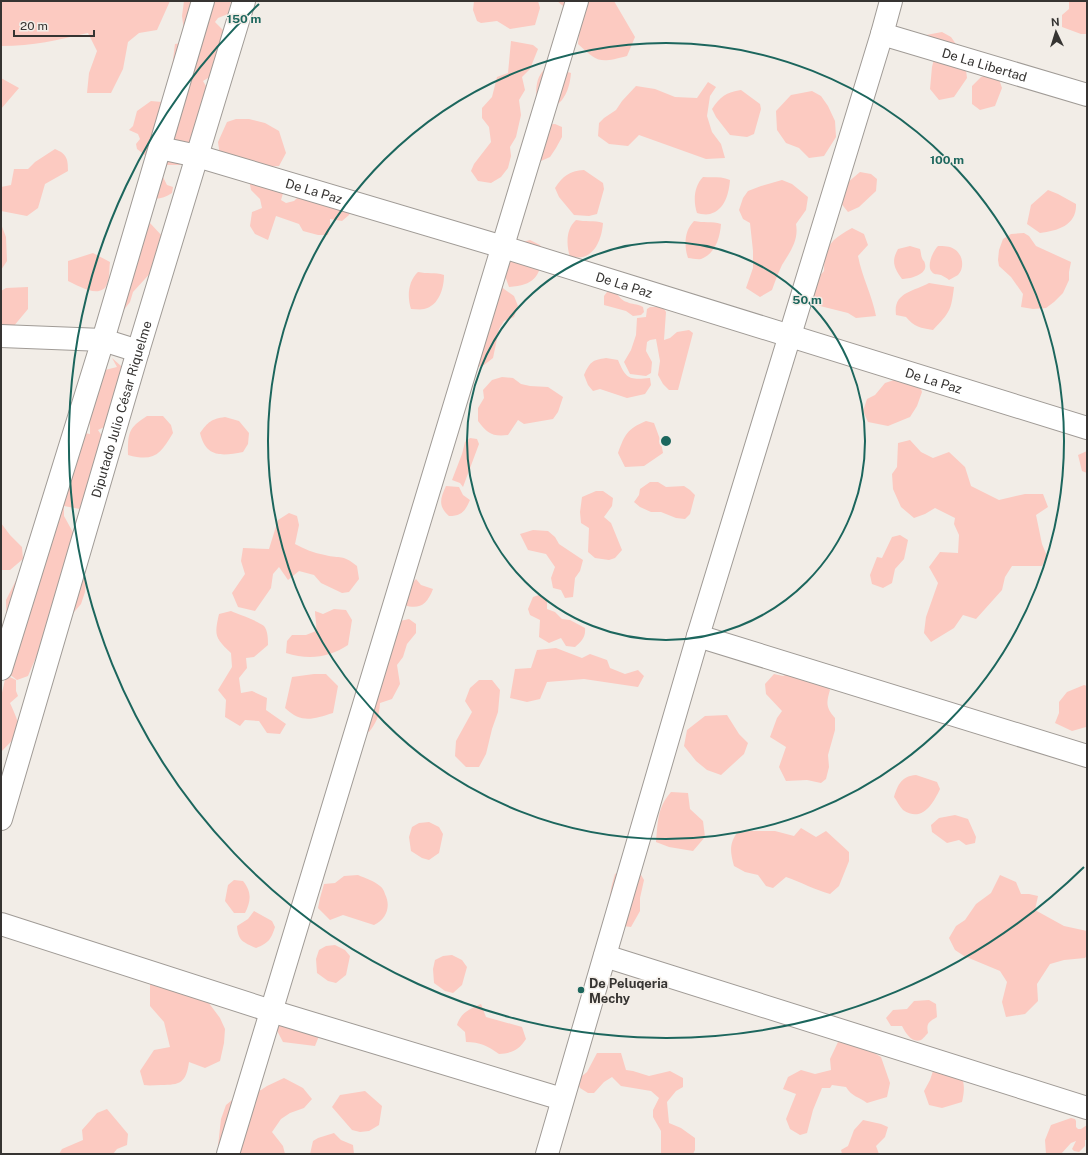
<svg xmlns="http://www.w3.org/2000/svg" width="1088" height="1155" viewBox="0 0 1088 1155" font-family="'Public Sans',sans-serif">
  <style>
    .green { fill: #fccac1 }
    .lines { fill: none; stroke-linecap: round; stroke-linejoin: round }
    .minor-casing { stroke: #a09b96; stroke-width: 24 }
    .tertiary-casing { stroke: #a09b96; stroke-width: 24 }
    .minor { stroke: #fff; stroke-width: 22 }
    .tertiary { stroke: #fff; stroke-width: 22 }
    .ring { fill: none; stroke: #1c665d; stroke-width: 2 }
    .poi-dot { fill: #1c665d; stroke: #f2ede7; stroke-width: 1.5 }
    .labels { text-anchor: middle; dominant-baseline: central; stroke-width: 3; stroke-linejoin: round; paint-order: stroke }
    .street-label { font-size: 13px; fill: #363432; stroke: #f2ede7 }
    .poi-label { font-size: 13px; font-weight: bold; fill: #363432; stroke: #f2ede7; text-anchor: start }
    .centre { fill: #1c665d; stroke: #f2ede7; stroke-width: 2 }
    .ring-label { font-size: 12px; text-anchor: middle; font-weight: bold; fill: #1c665d; stroke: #f2ede7; stroke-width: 3; stroke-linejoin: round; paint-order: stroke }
  </style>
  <rect width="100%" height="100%" fill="#f2ede7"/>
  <path class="green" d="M1,1H170L157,30L139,33L128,42L123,69L111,93H87L89,73L97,51L88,33C57,40 34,46 1,46Z
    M184,1H231L228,14L218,18L215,22L230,37L220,79L208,78L203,81L206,86L216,90L190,160L179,165H167L162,175L167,185L173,187L172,193C163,199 156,200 146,197L150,159L137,149L136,144L140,139L138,134L129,130L133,126L137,111L151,101L162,102L172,68L175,44L182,43L185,39L182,16Z
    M474,1H538L540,8L535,25L510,29L497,21L481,23L477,21L473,10Z
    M557,1H614L635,37L627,56C600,63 598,63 578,44L580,23L568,10Z
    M1069,1H1087V34H1081L1062,27V15L1069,9Z
    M942,32L951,37L958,47L965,62L967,78L954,97L939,100L930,89L932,67L935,55L921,36Z
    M511,41L533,45L538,49L530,69L522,77L525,90L519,100L521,115L516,137L510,147L511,156L508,168L501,177L491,183L478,181L471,171L474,164L491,142L489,127L482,118V108L492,97L497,77L508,73Z
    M544,70C553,72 562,70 571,73C570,86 565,104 551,107C547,108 542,107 538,106C535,95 535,78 544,70Z
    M991,74L999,79L1002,88L995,106L980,110L972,104V86L981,77Z
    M1,78L19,88L1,109Z
    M708,82L716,87L710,96L707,116L712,132L721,144L725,158L706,159L639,135L628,146L609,144L598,136L599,123L604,118L616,110L622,101L636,86L655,89L675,97L697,98Z
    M741,90L760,104L761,109L754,134L747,137L730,135L716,117L712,109C720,97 726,92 741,90Z
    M812,91L821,96L828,106L835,121L836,137L824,156L809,158L799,148L786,143L777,130L776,111L791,95Z
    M236,119H249L265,123L279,131L286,153L279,166L265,167L221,163L218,142L227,122Z
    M555,124L562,127V137L556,148L550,157L541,161L529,160L542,125Z
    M55,149C67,154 68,159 68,171L45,184L38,208L27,216L1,211V187L11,185L14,169H28L35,162Z
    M584,170L603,183L604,189L597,214L589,216L574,215L559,197L555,188C563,176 569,171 584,170Z
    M860,172L871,174L877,179L876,191L859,207L848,212L840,202L847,183Z
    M703,177C712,178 721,176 730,180C729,193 725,210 710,214C706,215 700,214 697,213C693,201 694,186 703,177Z
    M249,180L284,190L281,200L286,203L294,201L299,196L352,208L349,215L342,221L330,219V226L328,235H318L303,231L299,224L276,216L268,240L255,234L250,226L252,212L262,208L260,199L251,190Z
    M782,180L792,184L808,197L806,210L796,224C799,240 790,252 782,265C778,273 775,282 772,290L760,297L746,288L753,268V251L750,223L743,219L739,210L743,198L748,191L761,186Z
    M1048,190L1058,194L1076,204C1077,225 1058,231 1040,233L1027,224L1031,205Z
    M576,220C585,222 594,220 603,223C602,236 597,253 583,257C579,258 574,257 570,257C566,244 566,229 576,220Z
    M694,221C703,223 712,221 721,224C720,238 715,254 701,259C697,260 692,258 688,258C684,246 684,231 694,221Z
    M150,223L163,237L155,268L133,292L130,302L123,311H113L122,266L115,258L128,240L138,236Z
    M1,224L6,237L7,261L1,270Z
    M852,228L864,234L868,245L858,256C862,277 872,295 876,316L856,318L848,313L816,305C813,289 812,284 824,271C824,247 830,240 852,228Z
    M1024,233L1029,236L1036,246L1071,262L1069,272V280L1063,293L1054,302L1046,308L1033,309L1021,307L1023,294L1011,277L999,266L998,260L999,250L1003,239L1011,234Z
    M530,240L540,245L544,253C539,277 535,285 509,287L505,276L514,244Z
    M910,246L920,249C921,252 921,256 922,258C924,263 924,259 925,264C928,275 909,279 902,279C894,268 891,261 898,249Z
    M938,246C944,246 950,246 954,249C963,254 965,268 958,275C955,277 952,278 949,280C947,278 943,276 941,275C937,274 934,275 932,272C926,266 933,251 938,246Z
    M93,253L110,262C109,269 110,278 107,284C101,300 77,285 68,281V261Z
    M418,272C427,274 435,272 444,275C444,288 439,306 424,309C420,310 415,309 411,309C407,297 408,281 418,272Z
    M929,283L954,287C951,311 950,312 933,330C921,328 914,327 906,317L896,315C893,292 913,292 929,283Z
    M500,285L504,289L514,296L518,306L514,317L504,321L499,329L493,358L484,365L477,367Z
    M28,287V309L8,333L1,332V291L6,288Z
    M614,291C618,295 622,301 627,302C633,305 636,303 643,307L644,312L641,315L633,316L626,311L604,305V296L607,292Z
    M650,307H663L666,312L664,340L670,338L677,332L689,330L693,333L678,390H669L663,384L658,375L660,361L656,339L650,340L647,342L646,351L652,362L651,373L646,376L630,374L624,362L631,350L636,335L637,318L646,317L647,309Z
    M112,358L129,373L115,422L98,430L111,450L85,510L64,506V516L75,536L68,568L86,581L85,592L81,604L37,655L28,676L17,680L1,668L7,634L6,600L58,498L79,432L90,434V426L83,392L93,373L117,367Z
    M606,358L618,360C626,379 629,380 650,378L651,385L645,394L627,398L600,389L593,391L588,385L584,375C590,362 592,360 606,358Z
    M502,377L513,378L521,384L530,386L548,387L563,397L558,412L553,419L524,424L518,420L508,435C492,437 487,433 478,421V408L484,398L483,390L492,380Z
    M897,379L918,382L922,392L917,406L910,417L888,426L868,422L863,411L867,399L875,395L885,383Z
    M147,416H163L171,425L173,433C160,455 154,462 128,455C128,433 128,428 147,416Z
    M225,417L239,421L249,433L248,444L243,452C222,456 206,458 200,433C208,422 211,419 225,417Z
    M646,421L654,423L661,442L663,453L644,466L625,467L618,453C625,434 627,429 646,421Z
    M470,438L477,439L479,444L463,487L460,483L452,480L462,454L465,442Z
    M910,440L921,452L933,458L949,452L965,467L971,486L999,500L1025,494H1043L1048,507L1036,515L1042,544L1047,556L1042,566H1012L1005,577L1002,590L976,619L963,615L954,628L931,642L924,633L926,617L938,583L929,567L940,552L958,553L959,535L954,524L955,518L935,508L925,514L914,518L901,507L893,489L892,474L897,467L898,443Z
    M1087,451V473L1082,471L1078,455Z
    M650,482H658L666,487L684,486L690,490L695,495L690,514L685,519L676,518L661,512H651L640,507L634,502L639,495L640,489Z
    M446,486L459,487L463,495L470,500C465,511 462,516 449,516C438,506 440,499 446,486Z
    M596,491H603L613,498L612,506L604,517L611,523L622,550L615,558L609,560L595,558L588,552L589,528L581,523L580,512L582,497Z
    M289,513L297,516L299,525L295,544C304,549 314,553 325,555C341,559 342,554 357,566L359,579L349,592L342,593L321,583L314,575L299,571L288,580L279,567L273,574L271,588L255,611L238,607L232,593L245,574L241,561L243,548L269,549L278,520Z
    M1,523L10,535L22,547L23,559L10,570H1Z
    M533,530L548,531L555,537L559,544L583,560L580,571L575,578L573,597L565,598L561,590L553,588L551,578L555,567L546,554L528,550L520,534Z
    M900,535L908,540L904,559L895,569L892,583L883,588L872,584L870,575L877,557L882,558L892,537Z
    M416,579L421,585L433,589C427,605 419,610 404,605L410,585Z
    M539,595L547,600V609L555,612L562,619L570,620L585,628C586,637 581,642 575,647L566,646L561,638L549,643L539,637L540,620L530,615L528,609L533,597Z
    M334,609L346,610L352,620L348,645C329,658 308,660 286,653L287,641L292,635H306L316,631C317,624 315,618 315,611L323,614Z
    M231,611C238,614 258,621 264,626C268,631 268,639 268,645L254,657L246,658L247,668L239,678L241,693L252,691L267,698L266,710L286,724L280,734L267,733L259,721L245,720L240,726L225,717L226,700L218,690L232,667L231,653C215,638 214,636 219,614Z
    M409,619L416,624V633L407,644L403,657L397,665L400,684L392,699L380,703C379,716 377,722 369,732L353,722L400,621Z
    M556,648L582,658L590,654L607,660L610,668L625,674L638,670L644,676L638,687L584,679L547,682L540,699L527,702L510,698L515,669L531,668L537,650Z
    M792,672L823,682L830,690C826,703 826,708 835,718V730L828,755L829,767L826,779L821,783L807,780L786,781L779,767L786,747L770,737L777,718L782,711L766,694L765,684L774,674L783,676Z
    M314,674H326L338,686L333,713C313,719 302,724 285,708L292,677Z
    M6,675L16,680V691L18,696L10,703C23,732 22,730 1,752V697Z
    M479,680H492L500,690L498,712L492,729L486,754L479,767H466L455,756L456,741L472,712L465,701L470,688Z
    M1084,685L1087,686L1086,727L1072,731L1055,723L1059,713V702L1067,692Z
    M727,715L739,734L748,743L744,754L721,775L707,770L696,761L684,746L687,730L705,716Z
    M916,775L937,782L940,789C933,804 922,823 903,810C900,807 897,801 894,797C898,784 902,776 916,775Z
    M671,792L688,793L690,809L703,821L705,837L693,851L669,847L656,842C658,822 657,808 671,792Z
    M955,815L968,819L976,837L975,843L966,845L959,840L947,843L932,832L931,825L939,818Z
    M429,822L439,827L443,834L439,853L429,860L422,858L411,851L409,837L412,827L419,823Z
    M801,828L816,837L826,831L849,852V861L839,886L830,894C815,890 801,882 786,877L773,888L766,886L758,875L745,872L734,866C730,851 729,844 738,831H775L794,836Z
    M627,867L637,868L644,880L640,898V911L631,927L623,926C609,904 607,900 615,874Z
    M358,875C365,878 374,881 380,886C383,888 384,891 385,894C391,906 387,919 374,925L343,915L330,920L318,908L320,898L324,884L335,883L344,876Z
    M1000,875L1016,882L1021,894H1029L1038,896L1035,910L1064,926L1087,931V955L1085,958L1064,960L1050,964L1037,984L1038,1001L1025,1014L1006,1017L1002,1002L1007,982L1000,971L964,956L955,950L949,938L956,926L965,920L976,904L991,893Z
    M234,880L243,881C252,892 251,901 245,913H234L225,901L228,885Z
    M254,911L272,921L275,927C271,939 269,943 256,948C243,942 238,941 237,926L248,919Z
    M335,945L345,950L350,956L346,975L336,983L328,981L317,973L316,959L319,950L326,946Z
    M452,955L462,960L467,967L462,985L453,993L445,991L434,983L433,969L435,960L443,956Z
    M173,968L188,975L220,1018L225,1029L224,1043L220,1061L205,1068L189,1062C186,1083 180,1085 161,1085C155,1085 150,1086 144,1085L140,1071L154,1050L170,1047L164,1022L150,1006V981Z
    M929,1000L936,1004L937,1017C929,1022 926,1023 928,1033C926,1035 923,1039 921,1040C912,1044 905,1032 902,1026H891L886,1018L893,1010L907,1009L914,1001Z
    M481,1004L486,1017L522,1027L526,1039C519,1050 512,1053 499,1054C488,1046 480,1042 466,1042L465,1032L457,1025C461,1012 470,1009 481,1004Z
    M309,1010L319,1036L315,1046L283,1042L273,1023L278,1013Z
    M838,1042L846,1043L871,1051L881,1057L890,1083L887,1097L867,1103C858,1096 852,1097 846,1087L832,1085L830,1088H822L813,1110L807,1133L800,1135L790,1129L786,1119L796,1094L783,1089L788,1077L801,1070L815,1074L831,1070L830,1059Z
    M597,1053H621L626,1070L633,1071L649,1076L670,1071L683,1078V1087L676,1091L667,1102L669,1123L681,1128L695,1138V1150L693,1154H661V1131L653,1117V1110L659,1098L651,1091L621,1086L612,1077L604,1082L594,1093H588L580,1088L577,1080L587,1072Z
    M934,1068L962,1078C965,1086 964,1093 962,1102L942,1108L929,1105L924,1091L930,1080Z
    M284,1078L303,1088L312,1099L304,1108L290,1113L281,1119L272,1132L283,1146L285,1154H227L218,1146L221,1119L226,1105L237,1096L261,1090L267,1086Z
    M365,1091L382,1106L379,1125L369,1131L360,1132L352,1130L332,1107L340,1095Z
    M107,1109L128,1134L127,1145L117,1149L113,1154H59L62,1149L83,1140L82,1130L97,1113Z
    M1071,1118L1075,1119L1076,1121V1127L1078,1129H1081L1087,1125V1140H1085V1146L1079,1152L1074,1151L1072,1149L1076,1141L1071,1143L1061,1154H1046L1045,1140L1051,1125Z
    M863,1120L881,1124L888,1127L885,1137L876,1146L879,1154H842L841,1150L848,1146L854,1130Z
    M334,1133L341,1140L353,1145L354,1154H310L313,1141L318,1138Z"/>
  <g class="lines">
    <defs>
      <g id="minor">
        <path id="s1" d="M882,34L1087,95"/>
        <path id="s2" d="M160,148L197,156L503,247L1087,428"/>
        <path d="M1,336L103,340L138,351"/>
        <path d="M698,636L1087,756"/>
        <path d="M1,924L271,1011L562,1099"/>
        <path d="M605,956L1087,1108"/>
        <path d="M228,1154L577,1"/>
        <path d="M547,1154L698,636L882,34L891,1"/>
      </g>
      <g id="tertiary">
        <path d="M1,669L103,340L203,1"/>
        <path id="s3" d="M1,819L138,351L244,1"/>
      </g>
    </defs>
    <use href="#minor" class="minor-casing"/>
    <use href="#tertiary" class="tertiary-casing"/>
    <use href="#minor" class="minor"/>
    <use href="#tertiary" class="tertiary"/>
  </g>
  <g class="ring">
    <circle cx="666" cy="441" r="199"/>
    <circle cx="666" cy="441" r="398"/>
    <path d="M1084 867A597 597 0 1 1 259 4"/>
  </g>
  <circle class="poi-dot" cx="581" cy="990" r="4"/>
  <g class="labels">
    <g class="street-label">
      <text stroke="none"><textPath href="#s1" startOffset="107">De La Libertad</textPath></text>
      <text stroke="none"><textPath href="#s2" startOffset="160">De La Paz</textPath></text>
      <text stroke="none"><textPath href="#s2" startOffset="484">De La Paz</textPath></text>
      <text stroke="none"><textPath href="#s2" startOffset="808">De La Paz</textPath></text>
      <text stroke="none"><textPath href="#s3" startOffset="427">Diputado Julio César Riquelme</textPath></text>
    </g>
    <g class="poi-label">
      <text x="589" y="983">De Peluqeria<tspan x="589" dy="15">Mechy</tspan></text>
    </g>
  </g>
  <circle cx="666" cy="441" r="6" class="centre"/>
  <g class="ring-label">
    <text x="244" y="23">150 m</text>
    <text x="947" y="164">100 m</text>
    <text x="807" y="304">50 m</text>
  </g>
  <rect width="1088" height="1155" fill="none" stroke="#363432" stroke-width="4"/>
  <g transform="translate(1056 32) rotate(356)" stroke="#f2ede7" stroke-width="3" paint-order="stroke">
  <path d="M0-3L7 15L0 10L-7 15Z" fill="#363432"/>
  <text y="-6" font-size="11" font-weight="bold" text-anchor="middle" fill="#363432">N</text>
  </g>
  <path d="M14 30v6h80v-6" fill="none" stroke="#363432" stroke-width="2"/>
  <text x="20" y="30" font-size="12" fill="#363432" stroke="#f2ede7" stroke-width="3" paint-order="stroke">20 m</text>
</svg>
